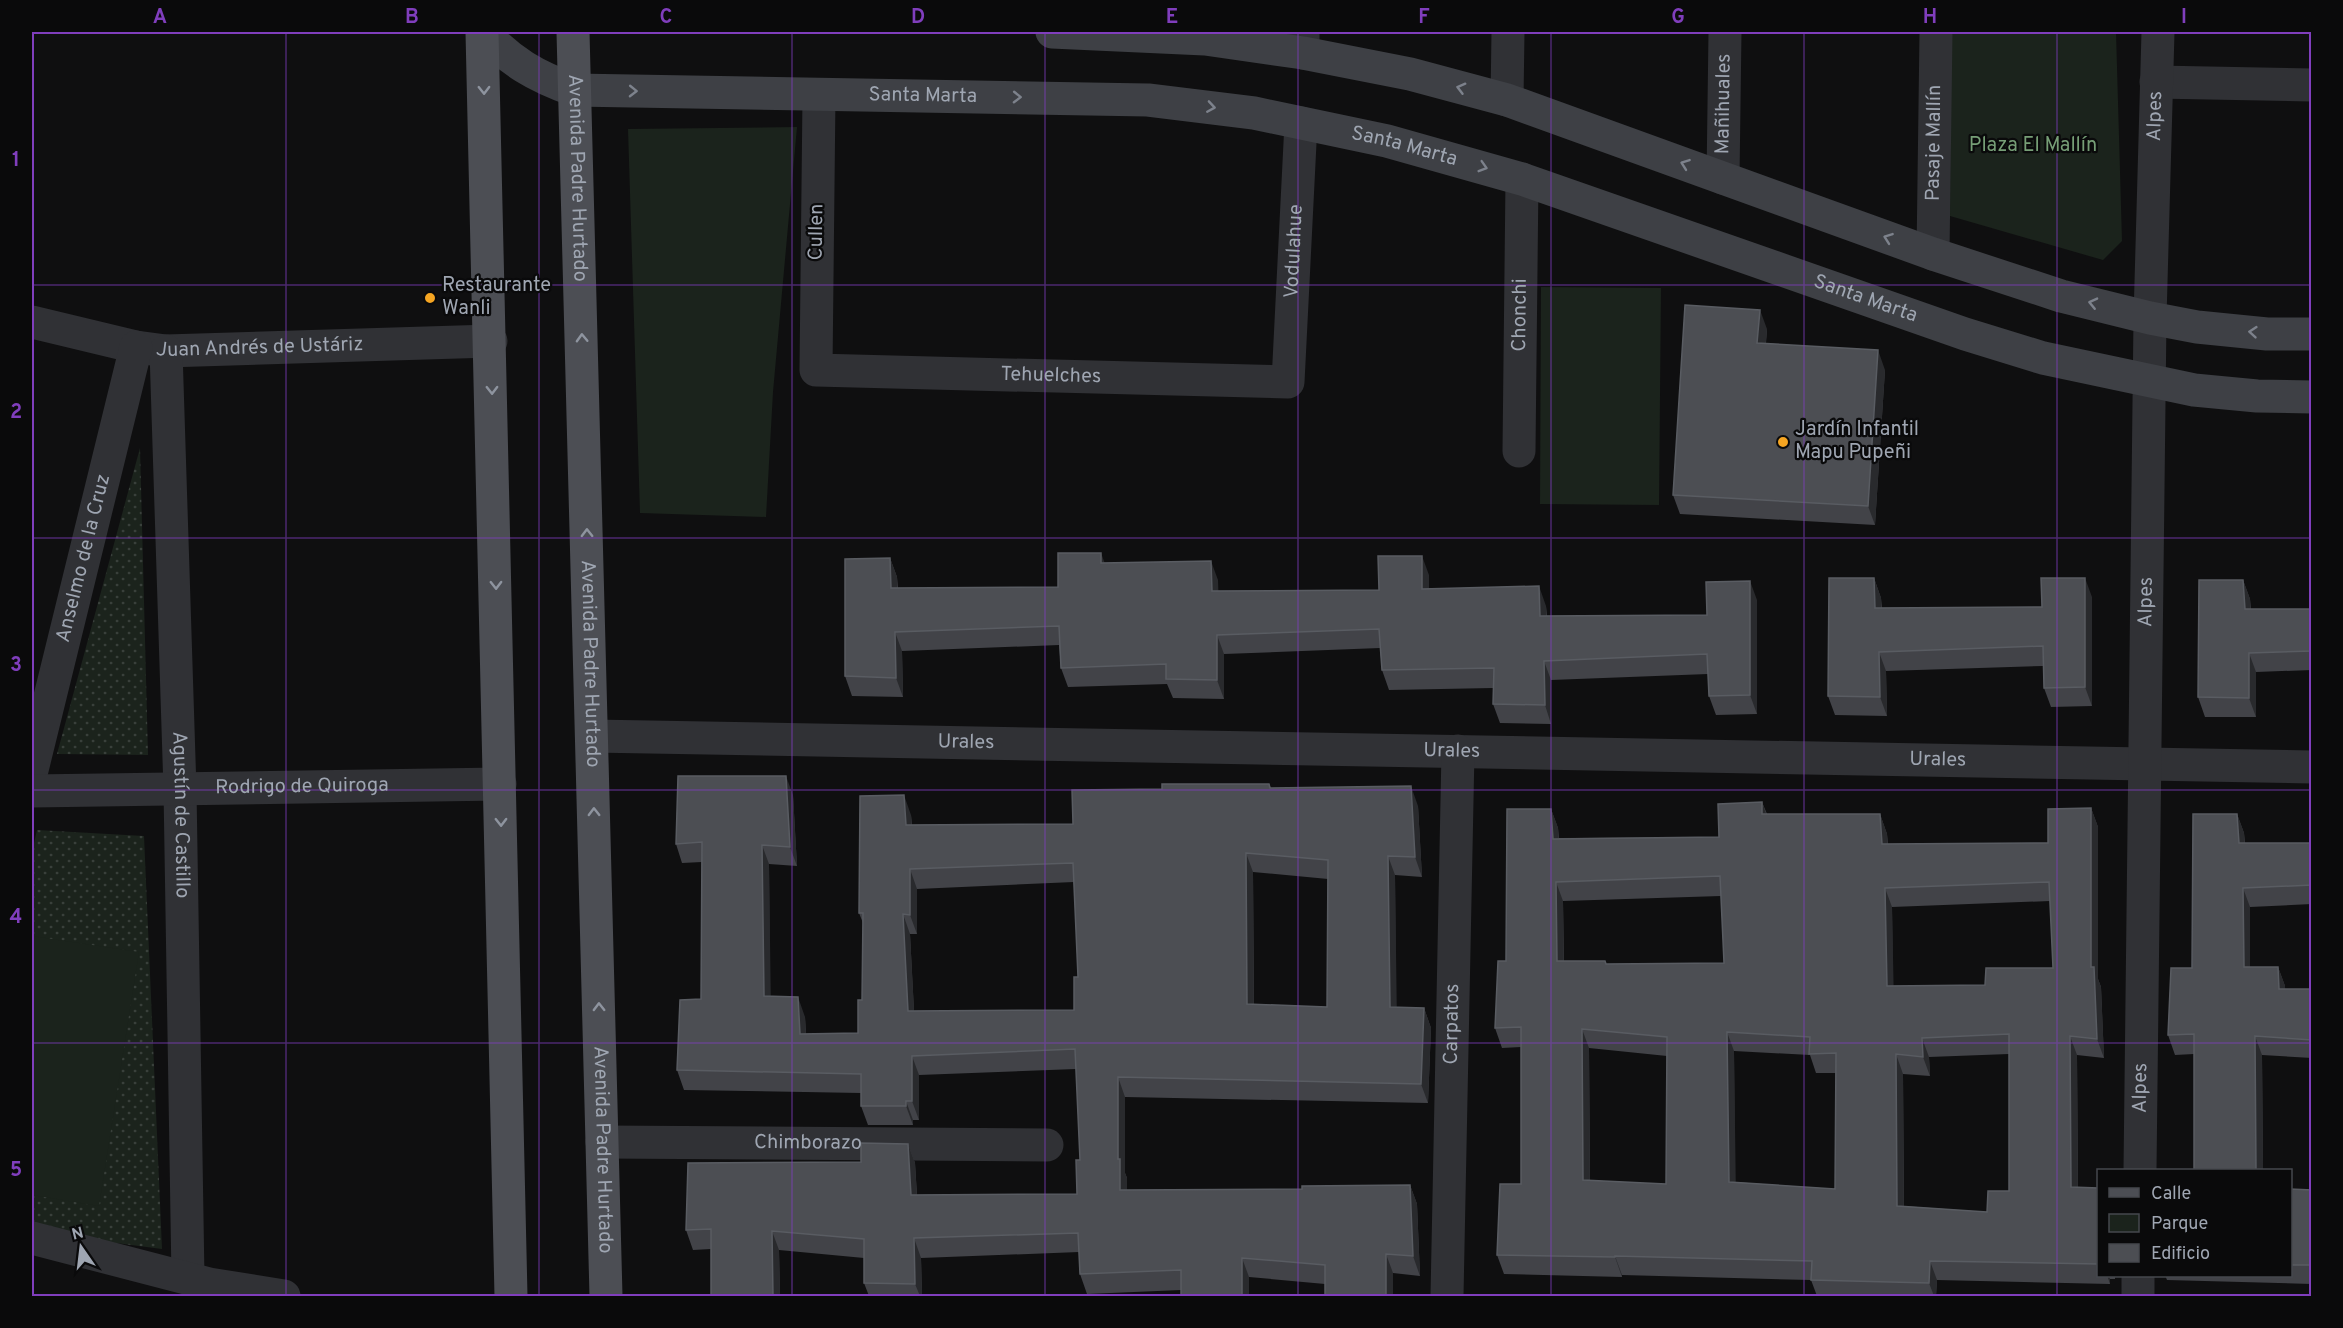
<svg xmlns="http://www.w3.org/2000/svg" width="2343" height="1328" viewBox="0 0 2343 1328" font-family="Overpass,sans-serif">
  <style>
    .grass { fill: url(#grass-dots) }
    .green { fill: #1b231c }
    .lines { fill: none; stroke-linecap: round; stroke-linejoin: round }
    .street { stroke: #303135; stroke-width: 33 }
    .secondary { stroke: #3e4045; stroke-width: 33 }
    .primary { stroke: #4c4e54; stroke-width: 33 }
    .wall { fill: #424348; fill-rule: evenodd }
    .shaded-wall { fill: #292a2d }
    .building { fill: #4c4e53; stroke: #595c62; stroke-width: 1.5; fill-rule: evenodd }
    .oneway { stroke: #7d828c }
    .oneway2 { stroke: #8e949f }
    .grid { fill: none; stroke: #803ebd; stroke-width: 1.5; stroke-opacity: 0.55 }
    .poi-dot { fill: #f5a522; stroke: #0a0a0b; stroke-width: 2 }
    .labels { text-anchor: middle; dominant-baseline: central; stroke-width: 4.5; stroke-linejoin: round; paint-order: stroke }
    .street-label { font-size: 20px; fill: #9fa6b2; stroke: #0a0a0b }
    .park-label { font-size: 20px; fill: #769e76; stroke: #0a0a0b }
    .poi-label { font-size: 20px; fill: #9fa6b2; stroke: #0a0a0b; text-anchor: start }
    .neatline { fill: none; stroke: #803ebd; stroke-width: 2 }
    .grid-label { font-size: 20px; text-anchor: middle; font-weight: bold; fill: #803ebd }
  </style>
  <defs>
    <pattern id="grass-dots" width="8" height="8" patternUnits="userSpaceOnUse" patternTransform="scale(1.5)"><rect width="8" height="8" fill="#1b231c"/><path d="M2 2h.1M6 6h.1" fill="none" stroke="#39403b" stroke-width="1.8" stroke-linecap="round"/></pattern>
  </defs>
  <rect width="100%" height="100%" fill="#0f0f10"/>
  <path class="grass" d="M140,448L148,755L57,754Z
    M37,830L144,836L162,1249L32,1232V852Z"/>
  <path class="green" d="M1951,32H2116L2122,241L2103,260L1950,216Z
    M797,127L773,392L766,517L640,513L628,129Z
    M1541,287L1661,288L1659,505L1540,504Z
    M32,936L139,952L99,1206L32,1195Z"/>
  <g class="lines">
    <g class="street">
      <path d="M1303,53V32"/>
      <path d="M2156,82L2312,85"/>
      <path id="s1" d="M819,95L816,370L1288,382L1301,123"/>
      <path d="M1507,100L1508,32"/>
      <path id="s2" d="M1723,178L1725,32"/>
      <path id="s3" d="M1933,254L1936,32"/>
      <path id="s4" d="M32,322L136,347L166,351L491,341"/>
      <path id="s5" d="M166,351L180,790L188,1278"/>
      <path id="s6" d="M1519,451L1522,179"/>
      <path id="s7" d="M592,736L2312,767"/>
      <path id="s8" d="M32,770L136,347"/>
      <path id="s9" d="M32,791L500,784"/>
      <path id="s10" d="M602,1142L1047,1145"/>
      <path id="s11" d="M2140,1170L2150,318L2158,32"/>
      <path d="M32,1238L209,1284L284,1296"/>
      <path id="s12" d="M1447,1296L1458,751"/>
      <path d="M2138,1296V1276"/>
    </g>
    <g class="secondary">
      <path id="s13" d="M483,32C511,62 535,76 574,90L1148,100L1254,113L1387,141L1522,179L1965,334L2043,358L2194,390L2257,396L2312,397"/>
      <path d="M1052,32L1205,39L1303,53L1410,74L1507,100L1933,254L2061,296L2150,318L2197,327L2267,334H2312"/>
    </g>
    <g class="primary">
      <path d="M482,32L511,1296"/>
      <path id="s14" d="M573,32L606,1296"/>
    </g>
  </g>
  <path class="wall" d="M1767,329L1766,343L1885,370L1875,525L1680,514L1673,495Z
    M890,558L897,577L898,588L1058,587L1105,563L1218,580V591L1379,590L1429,575V589L1546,606L1547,616L1707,615L1757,600V714L1716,715L1709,696L1708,674L1551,680V724L1500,723L1493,704V688L1389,690L1382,670L1380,648L1224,654V699L1173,698L1167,684L1068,687L1061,668L1059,645L902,651L903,697L852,696L845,676Z
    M1874,578L1881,598L1882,608L2042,607L2092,597V706L2051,707L2044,688L2043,666L1886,671L1887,716L1835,715L1828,696Z
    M2243,580L2250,599L2251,609H2312V670L2256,672V717H2205L2198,697Z
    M1269,784L1271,788L1418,806L1422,877L1395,875L1396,1007L1424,1008L1431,1028L1428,1103L1125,1097V1173L1127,1178V1190L1302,1189L1410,1185L1417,1204L1420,1276L1393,1273L1325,1284L1249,1277V1296H1181V1290L1087,1294L1080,1274L1079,1252L921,1258L922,1296H869L864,1283V1258L779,1250L780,1296H711V1249L693,1250L686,1230L908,1144L915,1163L917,1195L1077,1194L1080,1160L1076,1069L919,1075V1120H913V1125H868L861,1106V1093L684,1090L677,1070L701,999L702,862L682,863L676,844L793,795L797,866L769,864L770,996L805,1017L806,1034L858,1033L862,1000L863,923L859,913L911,815L912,825L1073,824L1162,789ZM1253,872L1328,879L1327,1007L1254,1004ZM1074,882L1078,977L1074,1010L914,1011L910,934H917V889Z
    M1762,802L1767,814H1880L1887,834L1888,844L2048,843L2091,808L2098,827V979L2101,987L2104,1058L2077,1055L2078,1188H2098V1275H2115V1279H2110V1284L1937,1280L1936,1296H1817L1811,1280L1622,1275V1277L1504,1274L1497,1255L1521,1184V1047L1502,1048L1495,1028L1506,961L1551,809L1558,828L1559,838L1719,837ZM1721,896L1724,963L1606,964L1564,961L1563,901ZM2050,901L2053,968L1985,985L1893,986L1892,907ZM1589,1048L1667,1056L1666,1184L1590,1181ZM1734,1051L1810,1055L1816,1073H1836L1835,1189L1735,1182ZM2009,1054V1191L1987,1212L1904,1206L1903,1074L1930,1076L1929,1057Z
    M2237,814L2244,833L2245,843H2312V904L2250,907V967H2278L2285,986V989H2312V1058L2262,1055L2263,1170H2194V1054L2175,1055L2168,1035L2192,968Z
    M2290,1189L2312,1190V1284L2167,1280L2165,1275H2290Z"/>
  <path class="shaded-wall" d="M1760,310L1767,329L1764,362L1757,343Z
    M1878,350L1885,370L1875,525L1868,506Z
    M1101,553L1108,572L1101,563Z
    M1422,556L1429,575V608L1422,589Z
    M890,558L897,577L898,607L891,588Z
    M1211,561L1218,580L1219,610L1212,591Z
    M1874,578L1881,598L1882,627L1875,608Z
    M2085,578L2092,597V706L2085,687Z
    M2243,580L2250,599L2252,629L2245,609Z
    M1750,581L1757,600V714L1750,695Z
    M1539,586L1546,606L1547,635L1540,616Z
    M895,632L902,651L903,697L896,678Z
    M1217,635L1224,654V699L1217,680Z
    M1879,652L1886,671L1887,716L1880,697Z
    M2249,653L2256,672V717L2249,698Z
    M1544,661L1551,680V724L1545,705Z
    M786,776L793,795L797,866L790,847Z
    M1411,786L1418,806L1422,877L1415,857Z
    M904,795L911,815L913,844L906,825Z
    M1762,802L1769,822L1762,814Z
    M2091,808L2098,827V979L2101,987L2104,1058L2097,1039L2091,967Z
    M1551,809L1558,828L1560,858L1553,839Z
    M1880,814L1887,834L1889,863L1882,844Z
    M2237,814L2244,833L2246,862L2239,843Z
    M762,845L769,864L771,1015L764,996Z
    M1246,853L1253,872L1254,1023L1247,1004Z
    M1388,856L1395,875L1397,1026L1390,1007Z
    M910,869L917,889V934L910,915Z
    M1556,882L1563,901L1564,980L1557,961Z
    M1885,888L1892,907L1894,1006L1887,986Z
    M2243,888L2250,907V987L2244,967Z
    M903,914L910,934L915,1030L908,1011Z
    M2278,967L2285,986L2286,1008L2279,989Z
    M798,997L805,1017L807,1054L800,1034Z
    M1424,1008L1431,1028L1428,1103L1421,1084Z
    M1582,1029L1589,1048L1590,1200L1583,1180Z
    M1727,1032L1734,1051L1736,1201L1729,1182Z
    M2070,1036L2077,1055L2078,1207L2071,1187Z
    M2255,1036L2262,1055L2263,1170H2256Z
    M1922,1038L1929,1057L1930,1076L1923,1057Z
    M1896,1054L1903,1074L1904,1225L1897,1206Z
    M912,1056L919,1075V1120L912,1101Z
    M1118,1077L1125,1097V1173L1127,1178V1209L1120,1190L1118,1159Z
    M906,1101L913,1120V1125L906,1106Z
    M908,1144L915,1163L918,1214L911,1195Z
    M1410,1185L1417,1204L1420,1276L1413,1256Z
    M772,1231L779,1250L780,1296H773Z
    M914,1238L921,1258L922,1296H920L915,1284Z
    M1386,1254L1393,1273V1296H1386Z
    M1615,1256L1622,1275V1277L1615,1257Z
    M1242,1258L1249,1277V1296H1242Z
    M1930,1261L1937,1280L1936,1296H1934L1929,1283Z
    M2107,1275H2109L2110,1279V1284Z"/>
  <path class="building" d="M1685,305L1760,310L1757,343L1878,350L1868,506L1673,495Z
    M1058,553H1101V563L1211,561L1212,591L1379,590L1378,556H1422V589L1539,586L1540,616L1707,615L1706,582L1750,581V695L1709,696L1707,654L1544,661L1545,705L1493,704L1494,668L1382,670L1379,629L1217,635V680L1166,679V664L1061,668L1059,626L895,632L896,678L845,676V559L890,558L891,588L1058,587Z
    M1829,578H1874L1875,608L2042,607L2041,578H2085V687L2044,688L2043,646L1879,652L1880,697L1828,696Z
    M2199,580H2243L2245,609H2312V651L2249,653V698L2198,697Z
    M678,776H786L790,847L762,845L764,996L798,997L800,1034L858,1033V1000H862L863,913H859L860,796L904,795L906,825L1073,824L1072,790L1162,789V784H1269L1270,788L1411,786L1415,857L1388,856L1390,1007L1424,1008L1421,1084L1118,1077V1159H1120V1190L1302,1189V1186L1410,1185L1413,1256L1386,1254V1296H1325V1265L1242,1258V1296H1181V1270L1080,1274L1078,1233L914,1238L915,1284L864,1283V1239L772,1231L773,1296H711V1229L686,1230L688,1163L861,1162V1143L908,1144L911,1195L1077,1194L1076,1160H1080L1075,1049L912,1056V1101H906V1106H861V1074L677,1070L680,1000L701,999L702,842L676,844ZM1246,853L1328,860L1327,1007L1247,1004ZM1073,863L1078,977H1074V1010L908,1011L903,914L910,915V869Z
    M1762,802V814H1880L1882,844L2048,843V809L2091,808V967H2094L2097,1039L2070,1036L2071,1187L2098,1188V1264L1930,1261L1929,1283L1811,1280L1812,1261L1615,1256V1257L1497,1255L1500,1184H1521V1027L1495,1028L1498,961H1506L1507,809H1551L1553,839L1719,837L1718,804ZM1720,876L1724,963L1606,964L1605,961H1557L1556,882ZM2049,882L2053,968H1986L1985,985L1887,986L1885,888ZM1582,1029L1667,1037L1666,1184L1583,1180ZM1727,1032L1810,1037L1809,1054L1836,1053L1835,1189L1729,1182ZM2009,1034V1191H1988L1987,1212L1897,1206L1896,1054L1923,1057L1922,1038Z
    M2193,814H2237L2239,843H2312V885L2243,888L2244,967H2278L2279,989H2312V1040L2255,1036L2256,1170H2194V1034L2168,1035L2171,968H2192Z
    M2290,1189L2312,1190V1265H2290Z"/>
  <defs><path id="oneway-chevron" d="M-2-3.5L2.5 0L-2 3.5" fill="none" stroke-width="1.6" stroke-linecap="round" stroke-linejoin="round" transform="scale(1.5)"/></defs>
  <g class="oneway">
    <use href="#oneway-chevron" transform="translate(1461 88) rotate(-165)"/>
    <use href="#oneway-chevron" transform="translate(633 91) rotate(1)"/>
    <use href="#oneway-chevron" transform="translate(1017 97) rotate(1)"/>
    <use href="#oneway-chevron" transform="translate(1211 107) rotate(9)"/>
    <use href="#oneway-chevron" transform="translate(1685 164) rotate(-160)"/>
    <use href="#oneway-chevron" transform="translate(1483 167) rotate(17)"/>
    <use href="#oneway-chevron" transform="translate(1888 238) rotate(-160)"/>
    <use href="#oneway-chevron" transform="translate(2093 303) rotate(-167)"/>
    <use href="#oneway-chevron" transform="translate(2253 332) rotate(-175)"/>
  </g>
  <g class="oneway2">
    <use href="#oneway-chevron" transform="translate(484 90) rotate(89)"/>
    <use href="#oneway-chevron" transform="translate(582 338) rotate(-92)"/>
    <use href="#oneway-chevron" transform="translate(492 390) rotate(89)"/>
    <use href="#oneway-chevron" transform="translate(587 533) rotate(-91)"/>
    <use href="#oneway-chevron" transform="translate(496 585) rotate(89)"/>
    <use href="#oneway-chevron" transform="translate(594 812) rotate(-91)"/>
    <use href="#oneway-chevron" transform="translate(501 822) rotate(89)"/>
    <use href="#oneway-chevron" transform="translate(599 1007) rotate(-91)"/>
  </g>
  <path class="grid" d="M286,32V1296M539,32V1296M792,32V1296M1045,32V1296M1298,32V1296M1551,32V1296M1804,32V1296M2057,32V1296M32,285H2312M32,538H2312M32,790H2312M32,1043H2312"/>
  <g class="poi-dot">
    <circle cx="430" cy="298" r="6"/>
    <circle cx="1783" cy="442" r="6"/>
  </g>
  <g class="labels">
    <g class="street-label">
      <text stroke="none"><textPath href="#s13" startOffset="458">Santa Marta</textPath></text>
      <text stroke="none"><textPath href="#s2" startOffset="74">Mañihuales</textPath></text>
      <text stroke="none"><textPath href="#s11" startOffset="1054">Alpes</textPath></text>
      <text stroke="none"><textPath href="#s3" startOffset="111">Pasaje Mallín</textPath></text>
      <text stroke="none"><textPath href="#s13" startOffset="944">Santa Marta</textPath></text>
      <text stroke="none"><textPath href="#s14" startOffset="146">Avenida Padre Hurtado</textPath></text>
      <text transform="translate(817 232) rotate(-89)">Cullen</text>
      <text stroke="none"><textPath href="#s1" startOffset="878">Vodulahue</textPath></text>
      <text stroke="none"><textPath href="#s13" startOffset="1430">Santa Marta</textPath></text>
      <text stroke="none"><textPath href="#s6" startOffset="136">Chonchi</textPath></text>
      <text stroke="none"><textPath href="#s4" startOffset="231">Juan Andrés de Ustáriz</textPath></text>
      <text stroke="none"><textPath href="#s1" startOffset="510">Tehuelches</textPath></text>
      <text stroke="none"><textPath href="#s8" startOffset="218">Anselmo de la Cruz</textPath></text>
      <text stroke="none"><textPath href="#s11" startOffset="568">Alpes</textPath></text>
      <text stroke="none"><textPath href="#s14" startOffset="632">Avenida Padre Hurtado</textPath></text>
      <text stroke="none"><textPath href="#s7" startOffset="374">Urales</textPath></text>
      <text stroke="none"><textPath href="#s7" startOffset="860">Urales</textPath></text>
      <text stroke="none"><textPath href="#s7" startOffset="1346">Urales</textPath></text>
      <text stroke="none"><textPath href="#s9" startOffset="270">Rodrigo de Quiroga</textPath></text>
      <text stroke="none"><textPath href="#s5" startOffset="464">Agustín de Castillo</textPath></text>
      <text stroke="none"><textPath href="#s12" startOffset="272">Carpatos</textPath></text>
      <text stroke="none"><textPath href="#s11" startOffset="82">Alpes</textPath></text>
      <text stroke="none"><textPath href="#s10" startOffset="206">Chimborazo</textPath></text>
      <text stroke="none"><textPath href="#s14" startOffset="1118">Avenida Padre Hurtado</textPath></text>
    </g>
    <g class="park-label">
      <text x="2033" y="146">Plaza El Mallín</text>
    </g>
    <g class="poi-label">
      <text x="442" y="286">Restaurante<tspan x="442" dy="23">Wanli</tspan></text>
      <text x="1795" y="430">Jardín Infantil<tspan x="1795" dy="23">Mapu Pupeñi</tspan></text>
    </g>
  </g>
  <rect width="2343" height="1328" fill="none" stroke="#0a0a0b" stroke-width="66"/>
  <rect x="2097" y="1169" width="195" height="108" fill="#0a0a0b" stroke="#46484e" stroke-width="1.5"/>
  <rect x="2109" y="1188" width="30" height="9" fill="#4c4e54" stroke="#46484e" stroke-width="1.5"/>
  <text x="2151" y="1199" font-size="18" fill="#9fa6b2">Calle</text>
  <rect x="2109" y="1214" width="30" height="18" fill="#1b231c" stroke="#46484e" stroke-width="1.5"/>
  <text x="2151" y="1229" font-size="18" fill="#9fa6b2">Parque</text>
  <rect x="2109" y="1244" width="30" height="18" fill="#4c4e53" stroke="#46484e" stroke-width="1.5"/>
  <text x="2151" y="1259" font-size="18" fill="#9fa6b2">Edificio</text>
  <g transform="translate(81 1247) rotate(346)" stroke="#0a0a0b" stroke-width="4.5" paint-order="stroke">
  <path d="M0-4.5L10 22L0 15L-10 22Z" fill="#9fa6b2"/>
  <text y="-9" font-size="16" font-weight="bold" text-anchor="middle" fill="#9fa6b2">N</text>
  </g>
  <rect x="33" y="33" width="2277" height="1262" class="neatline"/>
  <g class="grid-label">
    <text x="160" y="23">A</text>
    <text x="412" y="23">B</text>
    <text x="666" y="23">C</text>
    <text x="918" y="23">D</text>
    <text x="1172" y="23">E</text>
    <text x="1424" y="23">F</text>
    <text x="1678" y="23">G</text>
    <text x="1930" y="23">H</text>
    <text x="2184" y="23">I</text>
    <text x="16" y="166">1</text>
    <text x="16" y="418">2</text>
    <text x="16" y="671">3</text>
    <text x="16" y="923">4</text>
    <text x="16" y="1176">5</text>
  </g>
</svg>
